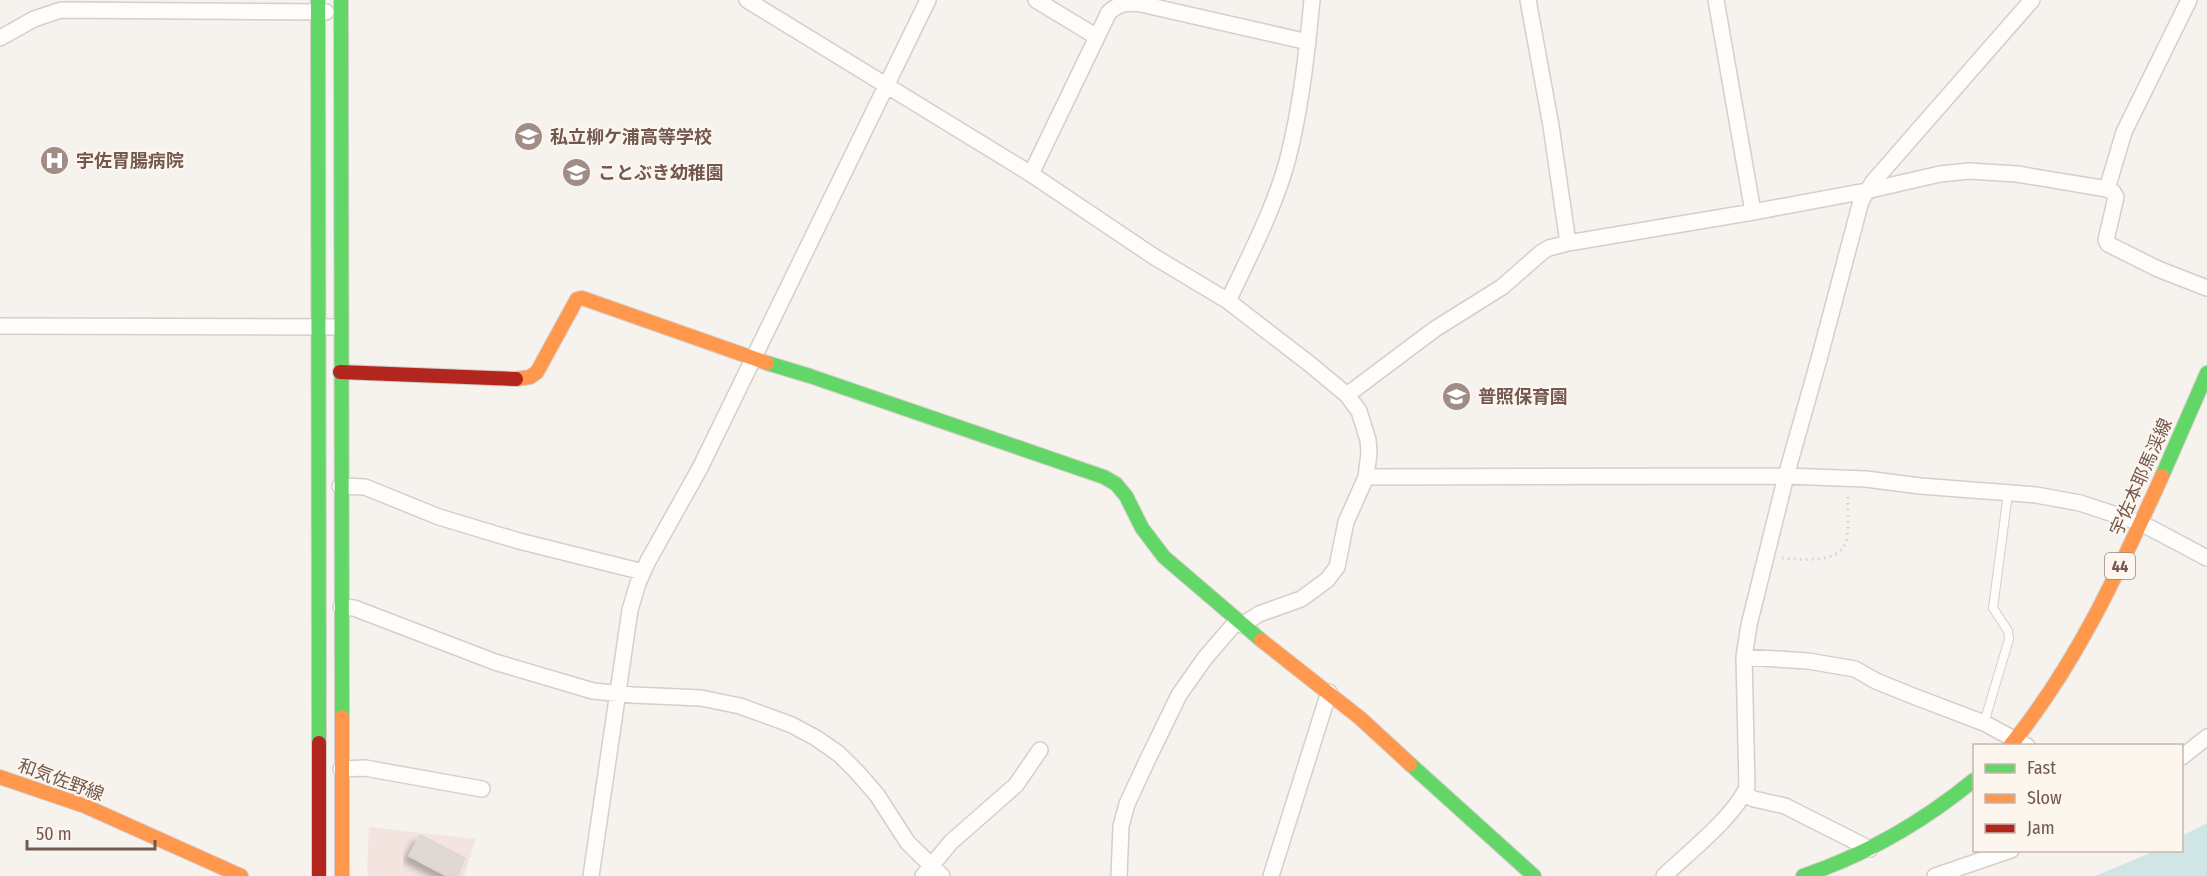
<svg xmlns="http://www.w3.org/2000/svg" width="2207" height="876" viewBox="0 0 2207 876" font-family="'Fira Sans Condensed','Noto Sans JP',sans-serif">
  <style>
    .commercial { fill: #f3e4df }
    .water { fill: #d0e6e5 }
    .building { fill: #e0d8d3; stroke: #dfd5d0; stroke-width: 1.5; filter: url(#shadow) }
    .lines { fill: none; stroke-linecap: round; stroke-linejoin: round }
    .lane-casing { stroke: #d5cfcb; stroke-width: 10 }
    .street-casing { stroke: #d5cfcb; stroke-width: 18 }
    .fast-casing { stroke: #d6ceca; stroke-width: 16 }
    .slow-casing { stroke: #d6ceca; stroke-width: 16 }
    .jam-casing { stroke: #d6ceca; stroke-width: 16 }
    .path { stroke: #d9d2d0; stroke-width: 3; stroke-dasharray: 1.5 4.5; stroke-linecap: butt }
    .lane { stroke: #fefdfc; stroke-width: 8 }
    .street { stroke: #fefdfc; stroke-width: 15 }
    .fast { stroke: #63d668; stroke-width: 14 }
    .slow { stroke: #ff974d; stroke-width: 14 }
    .jam { stroke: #b3261e; stroke-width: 14 }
    .labels { text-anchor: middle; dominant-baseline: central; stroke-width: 4.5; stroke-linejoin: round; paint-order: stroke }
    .shield { fill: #fdf6ef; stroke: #9c877f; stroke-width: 1.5 }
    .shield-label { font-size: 16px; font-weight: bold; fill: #72584f }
    .poi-label { font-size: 18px; font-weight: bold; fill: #72584f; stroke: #fdf6ef; text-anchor: start }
    .street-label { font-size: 18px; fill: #72584f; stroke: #fdf6ef }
  </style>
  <defs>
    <filter id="shadow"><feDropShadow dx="-5.5" dy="5.5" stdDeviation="3" flood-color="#0004"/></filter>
  </defs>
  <rect width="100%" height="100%" fill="#f6f2ed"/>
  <path class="commercial" d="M369,827L476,839L464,876H370L367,872Z"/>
  <path class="water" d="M2207,823V876H2095L2155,851L2182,850V836Z"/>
  <path class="building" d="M420,835L465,858L456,876H447L409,856Z"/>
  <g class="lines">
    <defs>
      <path id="lane" d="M1984,723L2009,639L2008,631L1993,608L2008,493"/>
      <path id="street" d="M747,0L1031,174L1153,256L1228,301L1311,365L1347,395L1359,411L1368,440L1369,453L1366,477L1346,522L1337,567L1327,580L1301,599L1259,614L1242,625
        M1036,0L1097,37
        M1528,0L1551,126L1568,243
        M1716,0L1753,212
        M0,38L34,19L61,10L326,12
        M1031,174L1109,12C1120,3 1127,2 1141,4L1308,42
        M2107,189L2124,132L2189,0
        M1228,301C1249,257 1276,205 1288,158C1301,107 1307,52 1312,0
        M0,326L340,327
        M1347,395L1435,329L1502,287L1542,252L1549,248L1568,243L1753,212L1866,191L1940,174L1969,171L2017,174L2107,189L2113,192L2116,197L2106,240L2108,244L2158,269L2207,288
        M1366,477L1786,476L1866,479L1920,486L2036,495L2080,503L2141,523L2207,558
        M340,486L365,487L439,517L519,541L643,572
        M341,607L354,608L495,662L593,691L633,695L701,698L740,706L792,725L816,738L839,754L857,772L877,795L908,843L942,876
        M1744,657L1808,661L1855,669L1876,681L1913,696L1984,723L2027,746
        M2182,757L2207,737
        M341,769L365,768L482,789
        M1744,794L1754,799L1785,806L1870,849
        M591,876L630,610L638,583L648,561L700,468L928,0
        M923,876L951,842L1016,785L1040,750
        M1119,876L1121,826L1127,804L1146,763L1179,695L1205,658L1237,621
        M1271,876L1329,692
        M1664,876C1688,853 1735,816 1747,787L1744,657L1749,625L1786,476L1819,359L1861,201L1873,182L2032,0
        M1935,876L2011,850"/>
      <path id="fast" d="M318,0L319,743
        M341,0L342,717
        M767,363L810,376L1104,477L1116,484L1126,496L1142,528L1164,557L1261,640
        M2162,476L2207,373
        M1410,764L1534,876
        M1803,876C1865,855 1924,821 1974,780"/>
      <path id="slow" d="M516,379L530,377L537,372L577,299L582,298L767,363
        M1261,640L1360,718L1410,764
        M342,717V876
        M2010,746C2076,665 2119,571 2162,476
        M0,777L85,806L241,876"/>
      <path id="jam" d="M340,372L516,379
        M319,743V876"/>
    </defs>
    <use href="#lane" class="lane-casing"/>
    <use href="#street" class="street-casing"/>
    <use href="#fast" class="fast-casing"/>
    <use href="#slow" class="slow-casing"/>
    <use href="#jam" class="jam-casing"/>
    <path class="path" d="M1782,558C1800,559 1839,565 1846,541C1850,527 1847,507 1848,493"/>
    <use href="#lane" class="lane"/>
    <use href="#street" class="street"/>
    <use href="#fast" class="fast"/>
    <use href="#slow" class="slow"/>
    <use href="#jam" class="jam"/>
  </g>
  <defs>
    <symbol id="school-disc" viewBox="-11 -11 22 22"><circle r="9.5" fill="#a08e86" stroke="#fdf6ef"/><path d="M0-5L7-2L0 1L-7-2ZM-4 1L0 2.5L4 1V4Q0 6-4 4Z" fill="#fff"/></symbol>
    <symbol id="hospital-disc" viewBox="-11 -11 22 22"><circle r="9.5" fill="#a08e86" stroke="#fdf6ef"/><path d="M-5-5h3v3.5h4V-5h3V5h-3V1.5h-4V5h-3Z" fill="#fff"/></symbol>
  </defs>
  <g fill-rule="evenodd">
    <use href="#school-disc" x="512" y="120" width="33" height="33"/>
    <use href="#hospital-disc" x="38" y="144" width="33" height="33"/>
    <use href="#school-disc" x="560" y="156" width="33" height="33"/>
    <use href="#school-disc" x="1440" y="380" width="33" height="33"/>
  </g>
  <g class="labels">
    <rect class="shield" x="2105" y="553" width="30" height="26" rx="4.5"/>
    <g class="shield-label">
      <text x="2120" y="566">44</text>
    </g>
    <g class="poi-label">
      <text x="550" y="137">私立柳ケ浦高等学校</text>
      <text x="76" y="161">宇佐胃腸病院</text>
      <text x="598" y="173">ことぶき幼稚園</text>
      <text x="1478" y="397">普照保育園</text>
    </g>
    <g class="street-label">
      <text transform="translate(2141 477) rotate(-66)">宇佐本耶馬渓線</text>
      <text transform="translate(61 780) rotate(20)">和気佐野線</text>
    </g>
  </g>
  <rect x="1973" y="744" width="210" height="108" fill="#fdf6ef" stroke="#c5b7af" stroke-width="1.5"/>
  <rect x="1985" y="764" width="30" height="9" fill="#63d668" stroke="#c5b7af" stroke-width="1.5"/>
  <text x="2027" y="774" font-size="18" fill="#72584f">Fast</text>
  <rect x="1985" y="794" width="30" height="9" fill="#ff974d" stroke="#c5b7af" stroke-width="1.5"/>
  <text x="2027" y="804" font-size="18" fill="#72584f">Slow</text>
  <rect x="1985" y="824" width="30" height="9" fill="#b3261e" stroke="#c5b7af" stroke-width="1.5"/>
  <text x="2027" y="834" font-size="18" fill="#72584f">Jam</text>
  <path d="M27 840v9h128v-9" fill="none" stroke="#72584f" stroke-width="3"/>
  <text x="36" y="840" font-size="18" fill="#72584f" stroke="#fdf6ef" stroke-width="4.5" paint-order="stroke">50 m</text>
</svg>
